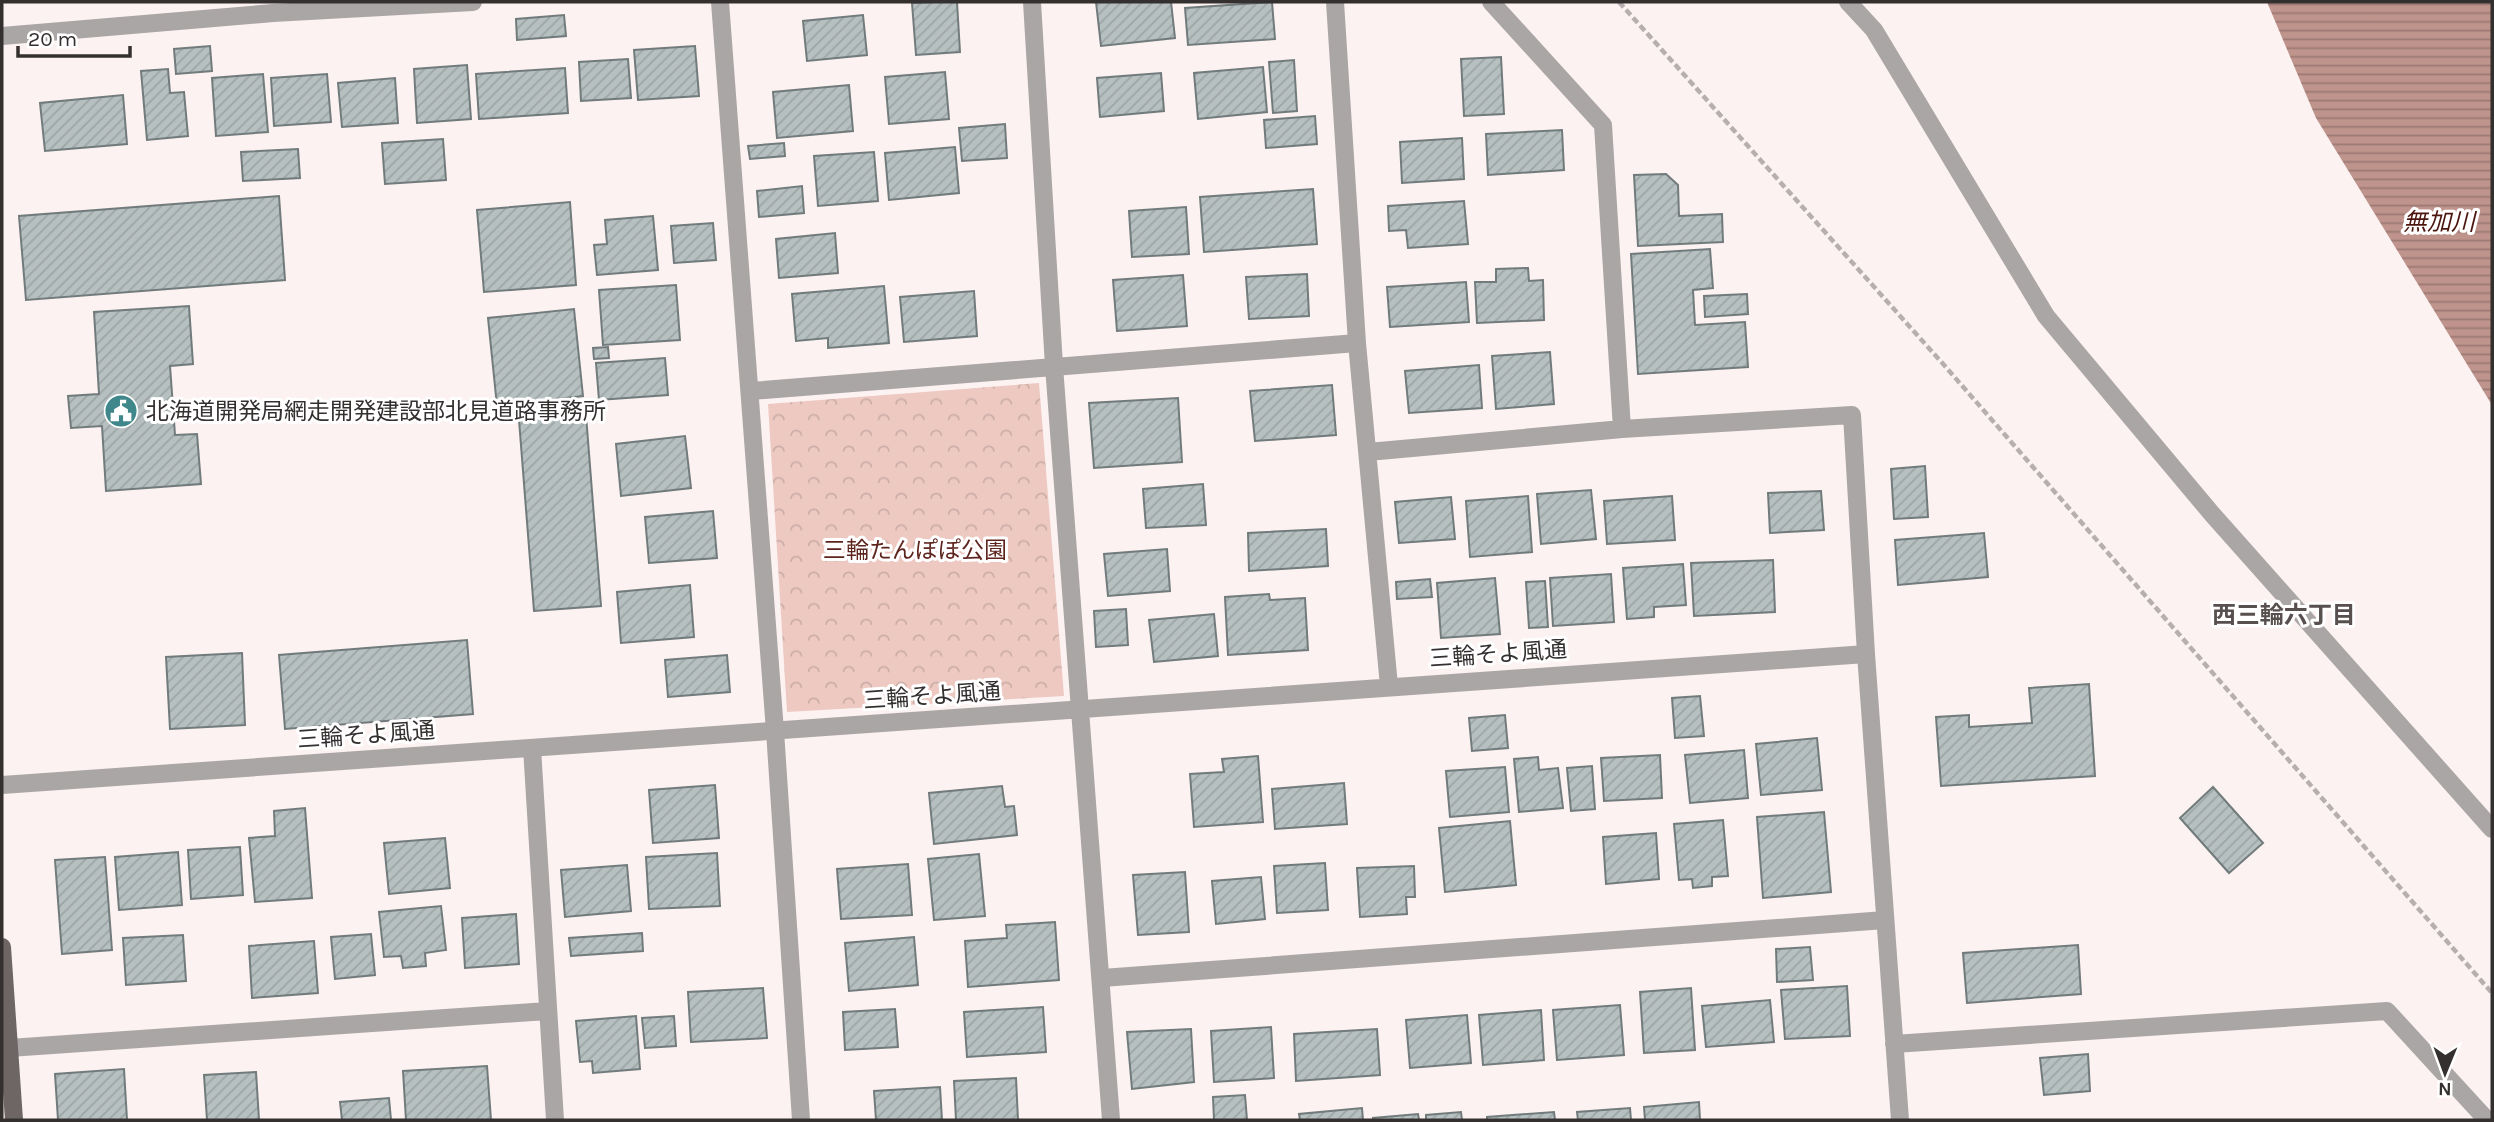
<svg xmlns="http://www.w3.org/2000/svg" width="2494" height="1122" viewBox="0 0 2494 1122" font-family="Karla,'Noto Sans JP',sans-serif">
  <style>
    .park { fill: url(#park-crowns) }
    .water { fill: url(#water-rules) }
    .building { fill: url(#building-hatch); stroke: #727b7c; stroke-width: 2 }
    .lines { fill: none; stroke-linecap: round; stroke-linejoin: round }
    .path { stroke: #b7afaf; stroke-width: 4.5; stroke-dasharray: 7 3.5; stroke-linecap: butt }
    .minor { stroke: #aba6a6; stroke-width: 18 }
    .major { stroke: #6d6665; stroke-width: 18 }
    .labels { text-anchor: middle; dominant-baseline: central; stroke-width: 6; stroke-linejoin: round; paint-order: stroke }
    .poi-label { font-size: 23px; fill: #343030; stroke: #fff; text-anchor: start }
    .park-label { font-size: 23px; fill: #5d251d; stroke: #fff }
    .street-label { font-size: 23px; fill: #343030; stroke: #fff }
    .water-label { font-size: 24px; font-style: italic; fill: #4c160e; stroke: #fff }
    .neighbourhood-label { font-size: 24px; font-weight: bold; fill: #58504f; stroke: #fff }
  </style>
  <defs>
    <pattern id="park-crowns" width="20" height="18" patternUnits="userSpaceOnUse" patternTransform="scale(1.75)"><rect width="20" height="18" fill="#edc9c2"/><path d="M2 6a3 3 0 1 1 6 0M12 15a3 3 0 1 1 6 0" fill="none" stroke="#ccada7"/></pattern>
    <pattern id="water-rules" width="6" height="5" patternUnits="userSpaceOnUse" patternTransform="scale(1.75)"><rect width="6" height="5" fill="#bf948c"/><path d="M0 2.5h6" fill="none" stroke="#9c7973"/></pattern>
    <pattern id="building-hatch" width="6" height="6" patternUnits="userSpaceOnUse" patternTransform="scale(1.75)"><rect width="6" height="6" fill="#b6c0c0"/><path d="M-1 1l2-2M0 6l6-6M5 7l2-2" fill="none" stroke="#9da5a5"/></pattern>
  </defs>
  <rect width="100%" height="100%" fill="#fcf2f1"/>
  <path class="park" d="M1039,383L1064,696L787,712L768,404Z"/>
  <path class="water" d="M2267,2H2492V405L2316,118Z"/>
  <path class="building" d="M933,2H957L960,52L916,55L912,3Z
    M1096,2H1171L1175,38L1101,46Z
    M1272,2L1275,39L1188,45L1185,8Z
    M564,15L566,36L517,40L516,19Z
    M863,15L867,55L807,61L803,21Z
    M210,46L212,71L176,74L174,49Z
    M695,46L699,96L638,100L634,50Z
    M1501,57L1504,114L1464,116L1461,59Z
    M628,59L631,98L581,101L579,62Z
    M1294,60L1297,111L1273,113L1269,62Z
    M467,65L471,119L417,123L414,69Z
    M1263,67L1267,112L1198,119L1194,73Z
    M565,68L568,113L479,119L476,74Z
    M168,69L170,93L184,92L188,136L147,140L141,71Z
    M945,72L949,119L889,124L885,77Z
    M1161,73L1164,111L1100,117L1097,78Z
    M263,74L268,132L216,136L212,78Z
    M327,74L331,122L274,126L271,78Z
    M395,78L398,123L342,127L338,83Z
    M849,85L853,131L777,138L773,92Z
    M123,95L127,144L45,151L40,103Z
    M1315,116L1317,144L1266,148L1264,120Z
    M1005,124L1007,158L962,161L959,128Z
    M1562,130L1564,170L1488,175L1486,134Z
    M1462,138L1464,179L1402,183L1400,142Z
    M443,139L446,180L385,184L382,143Z
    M784,143L785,156L750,159L748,146Z
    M955,147L959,193L889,200L885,153Z
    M298,149L300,178L243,181L241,152Z
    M874,152L878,201L818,206L814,156Z
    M1666,174L1678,185L1679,216L1722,214L1723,242L1638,246L1634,175Z
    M802,186L804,213L759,217L757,191Z
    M1313,189L1317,244L1204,252L1200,197Z
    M279,196L285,280L26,300L19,216Z
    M1464,201L1468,244L1408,248L1406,230L1389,231L1388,206Z
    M570,202L576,285L484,292L477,210Z
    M1186,207L1189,254L1132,257L1129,211Z
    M653,216L658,270L597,275L594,245L607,244L605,220Z
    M713,223L716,260L674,263L671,226Z
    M835,233L838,273L779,278L776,239Z
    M1710,249L1713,288L1693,290L1695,325L1745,322L1748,367L1638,374L1631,254Z
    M1528,268L1529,281L1543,280L1544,320L1477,323L1475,282H1496V269Z
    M1307,274L1309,316L1249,319L1246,277Z
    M1183,275L1187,326L1117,331L1113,280Z
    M1466,282L1469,322L1390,327L1387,287Z
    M676,285L680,340L603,345L599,290Z
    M884,286L889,343L828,348V338L796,341L792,294Z
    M974,291L977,336L904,342L900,297Z
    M1747,294L1748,314L1705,317L1704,296Z
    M189,306L193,364L170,366L175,435L197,434L201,484L106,491L102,426L71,428L68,396L99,394L94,312Z
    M574,309L583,396L497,406L488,318Z
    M608,347L609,358L594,359L593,348Z
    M1550,352L1554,404L1496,409L1492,356Z
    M665,358L668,395L599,400L596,363Z
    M1479,365L1482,408L1409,413L1405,371Z
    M1332,385L1336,435L1255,441L1250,391Z
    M1178,398L1182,462L1094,468L1089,403Z
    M586,415L601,606L534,611L519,420Z
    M685,436L691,488L621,496L616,444Z
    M1925,466L1928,517L1894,519L1891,469Z
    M1203,484L1206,525L1146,528L1143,489Z
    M1591,490L1596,539L1541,544L1537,494Z
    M1821,491L1824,530L1770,533L1768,493Z
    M1528,496L1532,552L1470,557L1466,501Z
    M1672,496L1675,540L1607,544L1604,501Z
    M1451,497L1455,539L1399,543L1395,502Z
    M713,511L717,558L649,563L645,517Z
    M1326,529L1328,566L1249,571L1248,533Z
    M1984,533L1988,577L1898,585L1895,540Z
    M1167,549L1170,591L1108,596L1104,554Z
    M1773,560L1775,612L1694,616L1691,563Z
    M1683,564L1686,605L1654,607V617L1627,619L1623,568Z
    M1611,574L1614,622L1553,626L1550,578Z
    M1495,578L1500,634L1441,638L1437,583Z
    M1430,579L1432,597L1397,599L1396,582Z
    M1545,581L1548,627L1529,628L1526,582Z
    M690,585L694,637L621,643L617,592Z
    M1269,594L1270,600L1305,598L1308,650L1228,655L1225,597Z
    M1126,609L1128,645L1096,647L1094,611Z
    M1214,614L1218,656L1154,662L1149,620Z
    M467,640L473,714L285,729L279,655Z
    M242,653L245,725L170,729L166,657Z
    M727,655L730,692L668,697L665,660Z
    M2089,684L2095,776L1941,786L1936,717L1969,715V727L2032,723L2029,688Z
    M1700,696L1704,736L1675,738L1672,698Z
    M1505,715L1508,748L1472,751L1469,718Z
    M1817,738L1822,790L1761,795L1756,744Z
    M1744,750L1748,798L1690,803L1685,755Z
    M1660,755L1662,798L1604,801L1601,758Z
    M1258,756L1263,822L1194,827L1190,774L1224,772L1222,759Z
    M1538,757L1539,770L1558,768L1563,808L1519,812L1514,759Z
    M1592,766L1595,809L1571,811L1567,768Z
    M1505,767L1509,812L1450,817L1446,771Z
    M1344,783L1347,824L1275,829L1272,789Z
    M715,785L719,838L653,843L649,790Z
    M1002,786L1005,807L1014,806L1017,835L934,844L929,793Z
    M2213,787L2263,843L2229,873L2180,818Z
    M305,808L312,898L255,902L249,838L275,836L274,811Z
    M1824,812L1831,892L1763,898L1757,817Z
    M1723,820L1728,876L1712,877V886L1693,888L1692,879L1679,880L1674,824Z
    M1510,821L1516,885L1445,892L1439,828Z
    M1656,833L1659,879L1606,884L1603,837Z
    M445,838L450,888L389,894L384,843Z
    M240,847L243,895L191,899L188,850Z
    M178,852L182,905L119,910L115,857Z
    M717,853L720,906L649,909L646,857Z
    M979,854L985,916L934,920L928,859Z
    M105,857L112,950L62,954L55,860Z
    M1325,863L1328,910L1277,913L1274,866Z
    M908,864L912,915L841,919L837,869Z
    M627,865L631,911L565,917L561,870Z
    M1414,866L1415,897H1406L1407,914L1360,917L1357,868Z
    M1185,872L1189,932L1138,935L1133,875Z
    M1261,877L1265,919L1216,924L1212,881Z
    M441,906L446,950L425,953L426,966L403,968L401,956L384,957L379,912Z
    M516,914L519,964L465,968L462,918Z
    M1055,922L1059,980L968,987L965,941L1007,938L1006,925Z
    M642,933L643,951L571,956L569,938Z
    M371,934L375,975L335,979L331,937Z
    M183,935L186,981L126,985L123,938Z
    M914,937L918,985L849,991L845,943Z
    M314,941L318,993L252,998L249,946Z
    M2078,945L2081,994L1967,1003L1963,953Z
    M1810,947L1813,980L1777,982L1776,949Z
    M1847,986L1850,1036L1785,1039L1781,990Z
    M763,988L767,1038L691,1042L688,992Z
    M1691,988L1695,1050L1644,1053L1640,992Z
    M1770,1000L1774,1042L1706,1047L1702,1006Z
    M1620,1005L1624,1055L1557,1060L1553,1010Z
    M1043,1007L1046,1052L967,1057L964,1012Z
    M895,1009L898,1047L845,1050L843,1012Z
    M1541,1010L1544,1060L1483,1065L1479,1015Z
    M1467,1015L1471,1063L1410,1068L1406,1020Z
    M636,1016L640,1069L593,1073L592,1061L580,1062L576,1021Z
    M674,1016L676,1046L645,1048L642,1018Z
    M1271,1027L1274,1078L1214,1082L1211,1031Z
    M1191,1029L1194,1082L1132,1089L1127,1032Z
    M1377,1029L1380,1075L1296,1081L1294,1034Z
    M2088,1054L2090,1091L2044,1095L2040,1058Z
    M487,1066L491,1120H406L403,1071Z
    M124,1069L127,1120H58L55,1074Z
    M256,1072L259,1120H207L204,1075Z
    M1016,1078L1018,1120H956L954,1081Z
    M940,1087L942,1120H876L874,1091Z
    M1245,1095L1247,1120H1214L1213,1097Z
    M389,1098L391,1120H342L340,1102Z
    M1699,1102L1700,1120H1645L1644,1107Z
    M1362,1108L1363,1120H1300L1299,1114Z
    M1630,1108L1631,1120H1578L1577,1112Z
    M1461,1112L1462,1120H1426V1115Z
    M1554,1112L1555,1120H1487V1117Z
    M1418,1114L1419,1120H1373V1118Z"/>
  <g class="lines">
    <path class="path" d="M1619,2L1944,365L2492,993"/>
    <path class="minor" d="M720,2L775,731L801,1120
      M1032,2L1054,366L1111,1120
      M1335,2L1357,343L1389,686
      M1491,2L1603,125L1622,429
      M1848,2L1874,30L2046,316L2212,514L2492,829
      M2,36L273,13L473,2
      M751,391L1357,343
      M1368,452L1622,429L1852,415L1866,654L1900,1120
      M532,748L555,1120
      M2,785L1866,654
      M1102,978L1885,920
      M1894,1044L2387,1011L2487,1120
      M9,1048L547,1011"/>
    <path class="major" d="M2,947L14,1120"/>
  </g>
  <defs>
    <symbol id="civic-disc" viewBox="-11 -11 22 22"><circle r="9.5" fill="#3f878a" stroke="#fff"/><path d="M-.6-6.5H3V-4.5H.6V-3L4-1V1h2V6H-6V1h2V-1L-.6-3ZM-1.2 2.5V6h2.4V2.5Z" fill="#fff"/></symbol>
  </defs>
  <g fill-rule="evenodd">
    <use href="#civic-disc" x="102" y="392" width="38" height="38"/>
  </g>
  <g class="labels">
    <g class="poi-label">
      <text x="146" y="411">北海道開発局網走開発建設部北見道路事務所</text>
    </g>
    <g class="park-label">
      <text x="915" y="550">三輪たんぽぽ公園</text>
    </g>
    <g class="street-label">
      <text transform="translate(1498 654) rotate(-4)">三輪そよ風通</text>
      <text transform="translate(932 696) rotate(-4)">三輪そよ風通</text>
      <text transform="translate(366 735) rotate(-4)">三輪そよ風通</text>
    </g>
    <g class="water-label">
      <text x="2439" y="222">無加川</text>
    </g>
    <g class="neighbourhood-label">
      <text x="2284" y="615">西三輪六丁目</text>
    </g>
  </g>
  <rect width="2494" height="1122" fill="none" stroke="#343030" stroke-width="7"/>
  <g transform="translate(2445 1073) rotate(181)" stroke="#ffffff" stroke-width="5" paint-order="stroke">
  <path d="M0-5L12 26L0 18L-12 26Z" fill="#343030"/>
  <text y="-10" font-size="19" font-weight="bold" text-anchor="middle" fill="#343030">N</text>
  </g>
  <path d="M18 46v10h112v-10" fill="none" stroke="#343030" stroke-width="3.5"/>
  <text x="28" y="46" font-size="21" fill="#343030" stroke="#ffffff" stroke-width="5" paint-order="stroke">20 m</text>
</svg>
